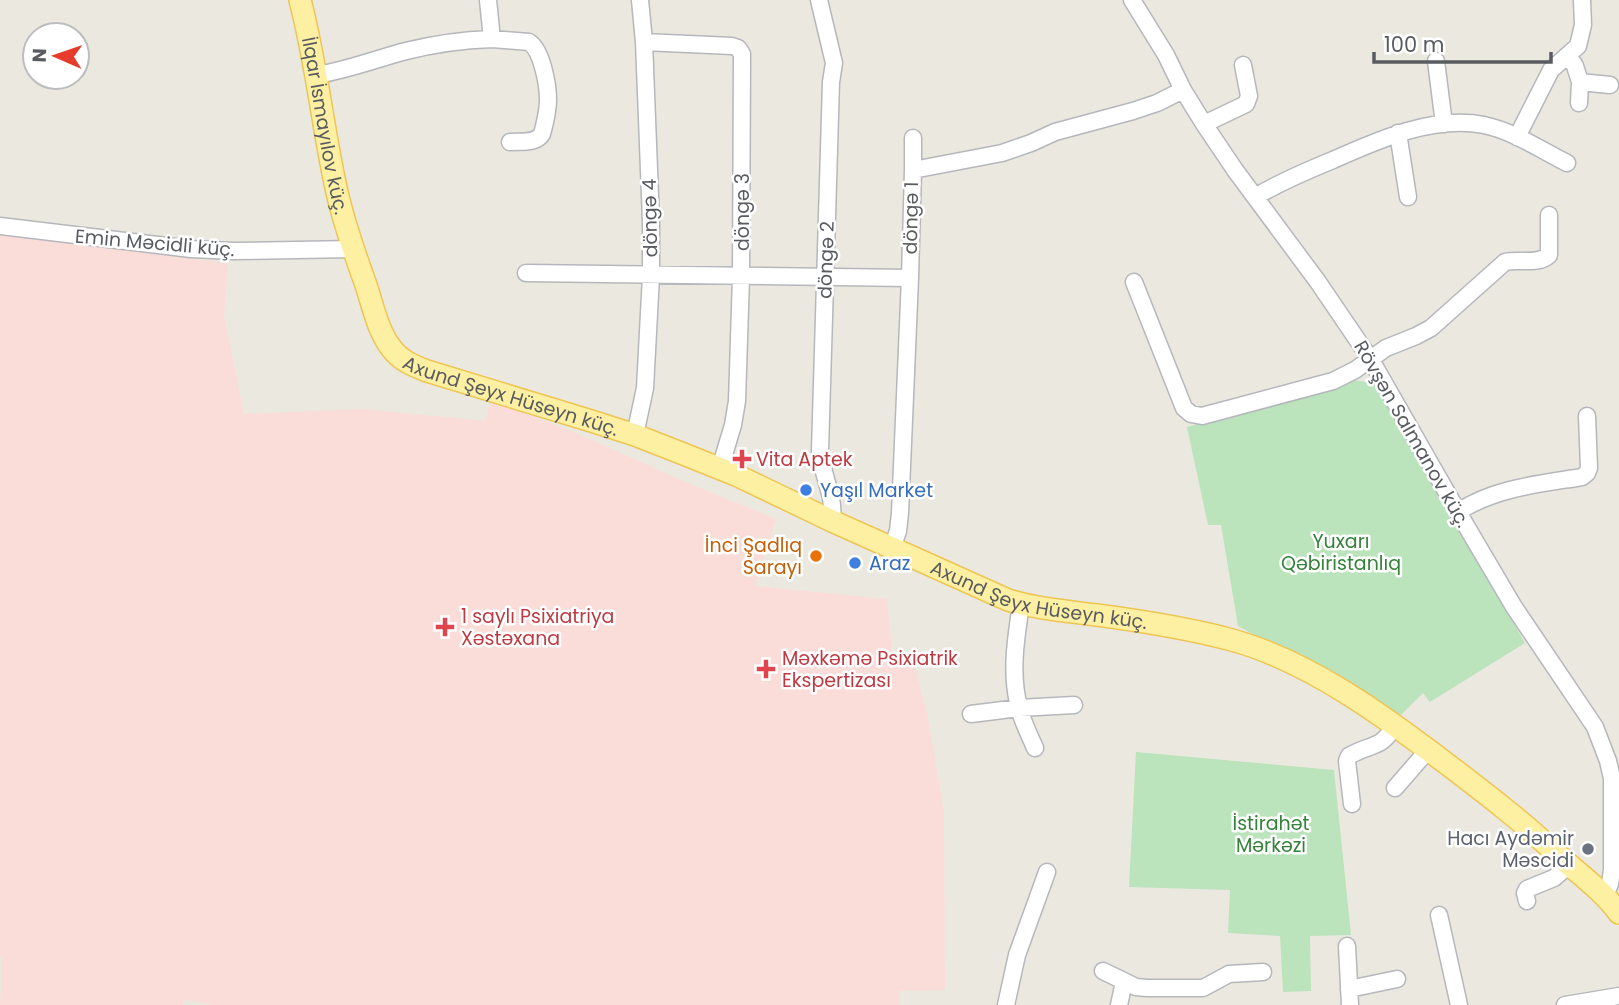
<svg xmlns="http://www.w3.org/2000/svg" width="1619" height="1005" viewBox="0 0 1619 1005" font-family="Poppins,sans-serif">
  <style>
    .medical { fill: #faddd9 }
    .green { fill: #bbe3bc }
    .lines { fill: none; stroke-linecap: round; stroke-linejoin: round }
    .minor-casing { stroke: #b5b7bc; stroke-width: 19 }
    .major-casing { stroke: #eec555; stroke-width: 24 }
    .minor { stroke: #fff; stroke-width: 16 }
    .major { stroke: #fdf0a2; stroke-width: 21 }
    .health-dot { fill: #e0444e; stroke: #fff; stroke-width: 2.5 }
    .shop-dot { fill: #3f7fe0; stroke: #fff; stroke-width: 2.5 }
    .food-dot { fill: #e8710a; stroke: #fff; stroke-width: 2.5 }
    .worship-dot { fill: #6b7280; stroke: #fff; stroke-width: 2.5 }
    .labels { text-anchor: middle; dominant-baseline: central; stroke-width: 5; stroke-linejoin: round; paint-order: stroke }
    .street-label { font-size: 19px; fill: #585b60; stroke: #fff }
    .health-label { font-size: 19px; fill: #be3a42; stroke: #fff; text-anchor: start }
    .shop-label { font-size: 19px; fill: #366cbe; stroke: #fff; text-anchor: start }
    .park-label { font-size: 19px; fill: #35823a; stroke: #fff }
    .food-label { font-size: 19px; fill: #c56008; stroke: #fff; text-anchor: end }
    .worship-label { font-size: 19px; fill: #5b616d; stroke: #fff; text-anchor: end }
  </style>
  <rect width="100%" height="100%" fill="#ebe9df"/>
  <path class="medical" d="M0,234L228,263L224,316L244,414L362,409L486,421L490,400L576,433L688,483L776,519L755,586L887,599L893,658L912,656L928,719L944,812L945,990L899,991V1005H214L184,1000L183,1005H0L2,958H0Z"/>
  <path class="green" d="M1354,380L1377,384L1525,643L1430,702L1423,693L1401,715L1238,626L1221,525H1208L1187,427Z
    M1136,752L1334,770L1351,935L1310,936L1311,991L1283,992L1280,936L1228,933L1230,890L1129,887Z"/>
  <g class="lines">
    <defs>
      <path id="minor" d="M819,0L834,63L831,82L820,451C822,476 835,495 832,521
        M1132,0L1166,55L1183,90L1204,124L1235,170L1318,282L1371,360L1458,512L1514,607L1595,727L1608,761L1612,778V870L1610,884L1605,895
        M492,39L529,42C542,50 548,85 548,100C548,112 545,123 542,134C536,144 521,141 510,142
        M644,42L732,46L738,48L742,54L741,277L737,401L733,425L720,468
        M1569,56L1575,66L1580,82L1610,85
        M1436,61L1444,124
        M317,75C348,70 376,59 406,51C434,44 463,40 492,39L488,0
        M1579,103L1580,82
        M1204,124L1246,104L1249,96L1243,65
        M1398,133L1408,197
        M1517,137L1551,70L1578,46L1583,25L1582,0
        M913,170V138
        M1255,197C1280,182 1306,171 1333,160C1378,140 1433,115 1484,125C1513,131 1541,150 1567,163
        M0,226L191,249L234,251L353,249
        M526,273L910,278
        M1134,282L1184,408L1191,414L1202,416L1333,381L1355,370L1386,348L1416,336L1431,328L1505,262C1519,259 1539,265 1549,255V215
        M635,435L645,388L651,276V221L644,42L640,0
        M1458,512C1494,488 1539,484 1582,477L1587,473L1589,468L1587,416
        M892,548L898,531L900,513L910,278L913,170L1002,153L1031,143L1055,132L1133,111L1157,103L1183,90
        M1021,604C1016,638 1010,673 1019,707C1022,721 1029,734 1035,748
        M971,714L1019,708L1074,705
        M1395,788L1428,750
        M1352,804L1347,761L1349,756C1371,743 1381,750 1395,725
        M1527,901L1525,893L1527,889L1554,878L1569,865
        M1439,915L1459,1005
        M1347,946L1350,1005
        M1103,971L1136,987L1147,988H1203L1229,974L1263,972
        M1349,989L1397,979
        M1006,1005L1017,955L1047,872
        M1119,1005L1124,982
        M1565,1005L1619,996"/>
      <g id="major">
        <path id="s1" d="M300,0C316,61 322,122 335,183C342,218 354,252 366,285C373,306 378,332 392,349C401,361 414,366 427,371L588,420L635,435L681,453L736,475L832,521L1008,600C1037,609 1067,611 1097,615C1142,621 1188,628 1232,640C1309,661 1385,717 1447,764C1485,793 1523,822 1558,855C1579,874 1602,890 1619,913"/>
      </g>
    </defs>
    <use href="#minor" class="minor-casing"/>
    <use href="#major" class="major-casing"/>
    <use href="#minor" class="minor"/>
    <use href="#major" class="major"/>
  </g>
  <g class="health-dot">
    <path d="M738.5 448.5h7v7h7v7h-7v7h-7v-7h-7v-7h7z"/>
    <path d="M441.5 616.5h7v7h7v7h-7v7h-7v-7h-7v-7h7z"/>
    <path d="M762.5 658.5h7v7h7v7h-7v7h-7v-7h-7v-7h7z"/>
  </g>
  <g class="shop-dot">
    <circle cx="806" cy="490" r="7"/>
    <circle cx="855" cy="563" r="7"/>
  </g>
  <circle class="food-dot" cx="816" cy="556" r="7"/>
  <circle class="worship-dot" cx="1588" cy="849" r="7"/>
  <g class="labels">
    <g class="street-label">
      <text stroke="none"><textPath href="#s1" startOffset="128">İlqar İsmayılov küç.</textPath></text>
      <text transform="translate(742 212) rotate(-90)">döngə 3</text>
      <text transform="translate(650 218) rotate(-91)">döngə 4</text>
      <text transform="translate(911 218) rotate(-89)">döngə 1</text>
      <text transform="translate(155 243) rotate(5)">Emin Məcidli küç.</text>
      <text transform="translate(826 260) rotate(-88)">döngə 2</text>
      <text stroke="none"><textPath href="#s1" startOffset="492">Axund Şeyx Hüseyn küç.</textPath></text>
      <text transform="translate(1412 434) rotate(60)">Rövşən Salmanov küç.</text>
      <text stroke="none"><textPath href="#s1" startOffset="1059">Axund Şeyx Hüseyn küç.</textPath></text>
    </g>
    <g class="health-label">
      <text x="756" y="459">Vita Aptek</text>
      <text x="461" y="616">1 saylı Psixiatriya<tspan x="461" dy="22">Xəstəxana</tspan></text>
      <text x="782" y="658">Məxkəmə Psixiatrik<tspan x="782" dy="22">Ekspertizası</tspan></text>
    </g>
    <g class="shop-label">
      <text x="820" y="490">Yaşıl Market</text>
      <text x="869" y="563">Araz</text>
    </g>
    <g class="park-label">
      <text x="1341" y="541">Yuxarı<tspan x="1341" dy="22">Qəbiristanlıq</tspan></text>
      <text x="1271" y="823">İstirahət<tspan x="1271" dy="22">Mərkəzi</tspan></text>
    </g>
    <g class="food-label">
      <text x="802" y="545">İnci Şadlıq<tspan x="802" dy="22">Sarayı</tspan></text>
    </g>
    <g class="worship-label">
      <text x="1574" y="838">Hacı Aydəmir<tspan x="1574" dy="22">Məscidi</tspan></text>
    </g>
  </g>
  <g transform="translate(56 56) rotate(272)"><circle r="33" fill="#ffffff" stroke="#bcbdbf" stroke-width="2"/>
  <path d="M0-5L12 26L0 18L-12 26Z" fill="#e53c2b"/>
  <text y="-10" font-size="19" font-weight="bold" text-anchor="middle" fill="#585b60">N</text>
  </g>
  <path d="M1374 52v10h177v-10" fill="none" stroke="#585b60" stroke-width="3.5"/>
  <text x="1384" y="52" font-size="21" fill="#585b60" stroke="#ffffff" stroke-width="5" paint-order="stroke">100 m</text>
</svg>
